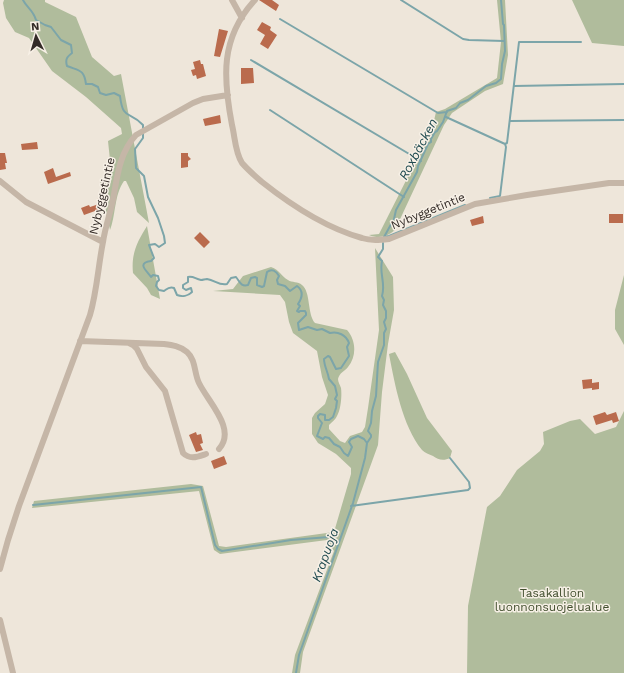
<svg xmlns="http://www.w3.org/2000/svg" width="624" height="673" viewBox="0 0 624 673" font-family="'Work Sans',sans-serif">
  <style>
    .green { fill: #b0bc9c }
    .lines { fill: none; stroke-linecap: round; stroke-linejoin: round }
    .stream { stroke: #7ca5a9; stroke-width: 2 }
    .building { fill: #ba6b4d }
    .minor { stroke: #c5b6a7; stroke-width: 6 }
    .labels { text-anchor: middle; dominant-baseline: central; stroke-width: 3; stroke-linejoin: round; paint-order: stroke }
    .street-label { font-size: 12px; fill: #332b27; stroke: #f7f0e6 }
    .park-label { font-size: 12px; fill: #414e2d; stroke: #f7f0e6 }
    .water-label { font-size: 13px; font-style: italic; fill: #214b50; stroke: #f7f0e6 }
  </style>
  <rect width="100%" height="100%" fill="#eee6da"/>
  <path class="green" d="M4,0H45V2L76,17L92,57L114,76L121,74L149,223L137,212L134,198L126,181H124C114,195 116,215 110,230L100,181L107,178L110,160L108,141L122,134L121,128L86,97L52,71L29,38L15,32L6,18L3,3Z
    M497,0H505L508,55L503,84L485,91L452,113L444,125L395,230C387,237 379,239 369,235L379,234L432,129L436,112L445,109L497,78L501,42Z
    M572,0H624V46L592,43Z
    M147,226L160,299L151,295L147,288L133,273C131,254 137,242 147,226Z
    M375,248L393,277L394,310L388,344L382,392L378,445L312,627L303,652L300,673H292L295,655L334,551L327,540L220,554L214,550L199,491L32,508L34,501L191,484L203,486L219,546L226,547L334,532L351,474V468L336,454L318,443L312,434V418L315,413L325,404L328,395L322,377L317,351L293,333L289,322L285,302L280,295L213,291L233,289L243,276L271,267C280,270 281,276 288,280C292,283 298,281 302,285C311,292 307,314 315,323L347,330C356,340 357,356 348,367C345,371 339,373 338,379C338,382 340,385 341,388C342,395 341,409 337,416C336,419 332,422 329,425V429L340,441L345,443L350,436L362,432L365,427L368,408L379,330Z
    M624,275V345L615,329V310Z
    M395,352L407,374L427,418L452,451L450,458C444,461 438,460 433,456C429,454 425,453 422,450C402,425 395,385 389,354Z
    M624,411V673H467L468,606L487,507L500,496L517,470L540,451L544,444L543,432L570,421L580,419L595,434L616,427Z"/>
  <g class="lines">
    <path class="stream" d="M23,0C27,8 33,10 36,20L45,25L51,27L61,40L71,45L72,53C67,57 65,59 67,66C79,71 84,69 86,84H92L98,87L100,93L106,95L114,93L120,96C123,121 129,110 143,125V128
      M401,0L463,39L469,40L504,41
      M280,19L438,113L447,112
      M251,60L421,161
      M514,86L624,84
      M270,110L404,197
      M446,117L505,144L507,143L519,42H581
      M510,121L624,120
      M143,133V138L135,149L136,168L144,176L148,197L158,218L164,236L165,243L159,247L155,244L149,245L154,258L151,261C136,263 147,271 151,277L153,275L158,276L159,280L157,282L156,286L159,290L164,291C167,289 169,286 174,288L177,295C182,297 188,296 192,292L191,288L186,290L183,288V285L188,282V277C194,276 195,279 201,280C203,280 205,279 207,279C215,280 219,286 227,284L231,278L236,277C240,282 241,287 248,285L251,278L255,277L257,278V285L262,287L264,286L267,272C272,268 276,271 279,276L277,280L278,284L285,286L290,291L297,286C304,291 302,298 298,304L300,306L297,311L299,312L300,311H305L306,313V315L298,323L299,330L308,327L317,330L322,329L330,333C338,331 346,335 349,343L347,347L349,356L341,368L336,369L330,357L328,356L324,359C324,366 328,372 329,379L335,386L337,395L335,399L337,401L336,408L333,417L329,420H325V415L320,414L318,416V418L322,423L317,436L323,439L325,437L329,438L334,444L340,447L344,453L348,456L352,447L349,442L351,439L358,436L364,439L367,443
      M490,198L500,196L506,147L505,144
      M384,237L394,219L396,210L417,172L418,166L428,144L431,142V139L435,132L437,131L443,122L447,111L456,108L460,103L468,100L486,86L496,83L501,79L502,64L505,51L504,25L503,24L501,0
      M384,237L389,236L465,205
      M33,505L201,487L215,545L218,549L222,551L291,540L329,537L338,542
      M351,506L468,490L470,488L469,482L450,458
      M296,673L299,655L353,503L365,458L367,443L371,437V435L368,431L371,423L372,411L376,396L378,362L384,345V333L386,329L384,322L386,318V311L383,305L384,300L382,296C386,283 379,274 382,261L378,257L383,249V243"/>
  </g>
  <path class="building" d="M259,0H272L279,5L276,11Z
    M262,22L271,27L270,30L277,35L268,49L260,44L265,35L257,30Z
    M219,29L228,31L220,57L214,56Z
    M200,60L201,64H203L206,76L197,79L196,75L193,76L191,70L195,69L193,62Z
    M241,68H253L254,83L241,84Z
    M220,115L221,123L205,126L203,119Z
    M37,142L38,149L22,150L21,144Z
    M0,153H5L7,163H5L6,169L0,170Z
    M181,153H188V156L191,159L188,161V167L181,168Z
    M53,168L56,177L70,172L71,176L48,184L44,172Z
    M103,197L106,207L84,215L81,208L89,205L90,207L99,204L97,199Z
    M609,214H623V223H609Z
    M483,216L484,223L472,226L470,220Z
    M200,232L210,242L204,248L194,238Z
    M592,379V383L599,382V389L592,390V388L583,389L582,380Z
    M605,412L607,415L616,412L619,421L613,423L612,420L596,425L593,416Z
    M196,432L197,435L201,434L203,443L200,444L203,450L196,452L189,435Z
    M224,456L227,464L214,469L211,461Z"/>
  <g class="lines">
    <path class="minor" d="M232,0L242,18
      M255,0C220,38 223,78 232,125C235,137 235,152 242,163C248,170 255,176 262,182C291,205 326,228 362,238C371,241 380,240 389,239L475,204L527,195L609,183H624
      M0,181L26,202L103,242
      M80,341L164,344C172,345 180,346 187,352C196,360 194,373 199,383C208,402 237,429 219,449
      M129,343L133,345L137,349L146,367L165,391L183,453C190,460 197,457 206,454
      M0,569L8,540L19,506L90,315C97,291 98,267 103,242C105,228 110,214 113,200C117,178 119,153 136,135L193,103L203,99L228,95
      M0,620L13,673"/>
  </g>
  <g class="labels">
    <g class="street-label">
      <text transform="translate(102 196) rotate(-77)">Nybyggetintie</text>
      <text transform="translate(428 211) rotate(-22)">Nybyggetintie</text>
    </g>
    <g class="park-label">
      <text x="552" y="593">Tasakallion<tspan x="552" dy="14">luonnonsuojelualue</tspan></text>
    </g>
    <g class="water-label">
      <text transform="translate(418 149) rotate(-62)">Roxbäcken</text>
      <text transform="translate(325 555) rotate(-70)">Krapuoja</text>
    </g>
  </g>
  <g transform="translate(36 36) rotate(355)" stroke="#f7f0e6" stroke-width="3" paint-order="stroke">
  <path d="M0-3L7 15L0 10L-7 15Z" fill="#332b27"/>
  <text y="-6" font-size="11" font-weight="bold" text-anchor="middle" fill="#332b27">N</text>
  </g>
</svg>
